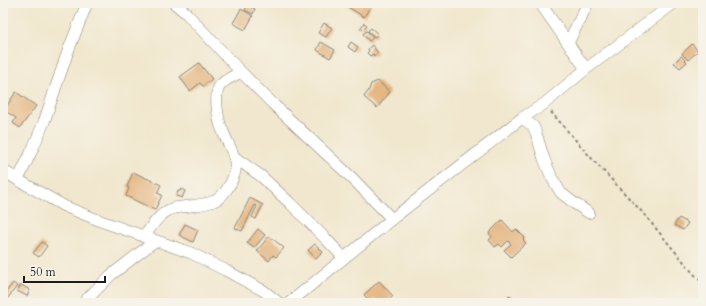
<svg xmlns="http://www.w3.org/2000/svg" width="706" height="306" viewBox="0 0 706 306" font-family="Cardo,serif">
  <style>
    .building { fill: #e4b37d }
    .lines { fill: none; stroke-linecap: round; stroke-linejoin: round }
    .minor-casing { stroke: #868275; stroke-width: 12 }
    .path { stroke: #868275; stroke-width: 2; stroke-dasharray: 3 3; stroke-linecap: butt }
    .minor { stroke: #fff; stroke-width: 11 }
  </style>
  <rect width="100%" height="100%" fill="#f7f3e8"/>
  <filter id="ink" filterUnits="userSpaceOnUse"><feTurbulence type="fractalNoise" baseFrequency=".025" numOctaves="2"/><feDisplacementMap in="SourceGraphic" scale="8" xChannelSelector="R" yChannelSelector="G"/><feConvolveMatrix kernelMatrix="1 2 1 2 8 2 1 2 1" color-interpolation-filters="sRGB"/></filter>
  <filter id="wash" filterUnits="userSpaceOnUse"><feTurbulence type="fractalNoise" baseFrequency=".012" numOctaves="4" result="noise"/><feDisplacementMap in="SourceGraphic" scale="16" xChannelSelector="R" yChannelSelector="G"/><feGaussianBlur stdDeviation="0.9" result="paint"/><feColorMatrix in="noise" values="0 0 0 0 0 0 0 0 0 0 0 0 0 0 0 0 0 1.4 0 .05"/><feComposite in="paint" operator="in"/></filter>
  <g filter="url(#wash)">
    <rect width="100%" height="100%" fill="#f1e7ce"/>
    <g id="blocks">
      <path class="building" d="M351,3H366L371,6L364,17L348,7Z
        M248,5L255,9L253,14L245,10Z
        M241,9L253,16L245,30L233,23Z
        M324,23L332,28L326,37L318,33Z
        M364,23L367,25L362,30L360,29Z
        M371,28L378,34L375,37L368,31Z
        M367,31L373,38L369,41L363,34Z
        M321,42L335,50L330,58L317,50Z
        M351,42L358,47L355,52L348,47Z
        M692,44L698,51L688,60L682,54Z
        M372,45L378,53L374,56L373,54L370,56L367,53L369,51L368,49Z
        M681,56L687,62L680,68L674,63Z
        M199,63L212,79L203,86L200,83L190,91L180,77Z
        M378,81L390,92L377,108L364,97L369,90L371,84Z
        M16,92L36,106L20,128L13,123L16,118L4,110Z
        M133,172L161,185L157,193L162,195L155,210L126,196L129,188L127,187Z
        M181,189L185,191L182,198L176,196L178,191H180Z
        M250,198L263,205L256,219L252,217L257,206L255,205L242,231L235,228Z
        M679,218L688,223L683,230L674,225Z
        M502,220L513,232L516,229L525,238L523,240L526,243L511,257L504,250L511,244L508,241L502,247L499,244L495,247L489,240L492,237L489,233Z
        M185,224L198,230L193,242L179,235Z
        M258,229L265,235L254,248L247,243Z
        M269,236L284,248L276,257L273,255L269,261L257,251Z
        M42,242L47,246L39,257L33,253Z
        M315,244L323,252L316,259L308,250Z
        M379,281L393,296L385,303H378L374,299L371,302L364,295Z
        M13,283L17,286L4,303L3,302V296Z
        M21,285L30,290L27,296L17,291Z
        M509,295L517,303H505L503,301Z"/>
    </g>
  </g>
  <g filter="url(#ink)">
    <use href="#blocks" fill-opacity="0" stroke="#868275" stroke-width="1"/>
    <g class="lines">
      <defs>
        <path id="minor" d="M174,3L185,12L241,72L273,104L352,178L392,219
          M540,3L586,69
          M568,43L588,3
          M522,118L533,126L536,133L544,159L552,178L561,193L574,203L589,213
          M234,157L261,176L291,204L326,239L344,258
          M3,170L18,180L64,206L98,220L191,253L225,270L264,291L279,303
          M18,180L33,148L44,122L67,54L87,3
          M144,237C151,227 159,214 171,209C177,207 184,207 190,206C196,205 208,204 214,201C223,197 231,185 234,175C240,159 227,144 222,129C218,120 214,96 219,87C223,80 234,76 241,72
          M83,303L111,275L155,241
          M289,303L392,219L522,118L544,104L586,69L674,3"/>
      </defs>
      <use href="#minor" class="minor-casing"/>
      <path class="path" d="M551,112L594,161L643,213L693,273L703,283"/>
      <use href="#minor" class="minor"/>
    </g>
  </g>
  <rect width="706" height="306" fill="none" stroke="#f7f3e8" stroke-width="16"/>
  <path d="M24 276v6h81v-6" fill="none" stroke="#1c1c1c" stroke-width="2"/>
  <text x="30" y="276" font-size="12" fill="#1c1c1c" stroke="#f7f3e8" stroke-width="3" paint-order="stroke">50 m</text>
</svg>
